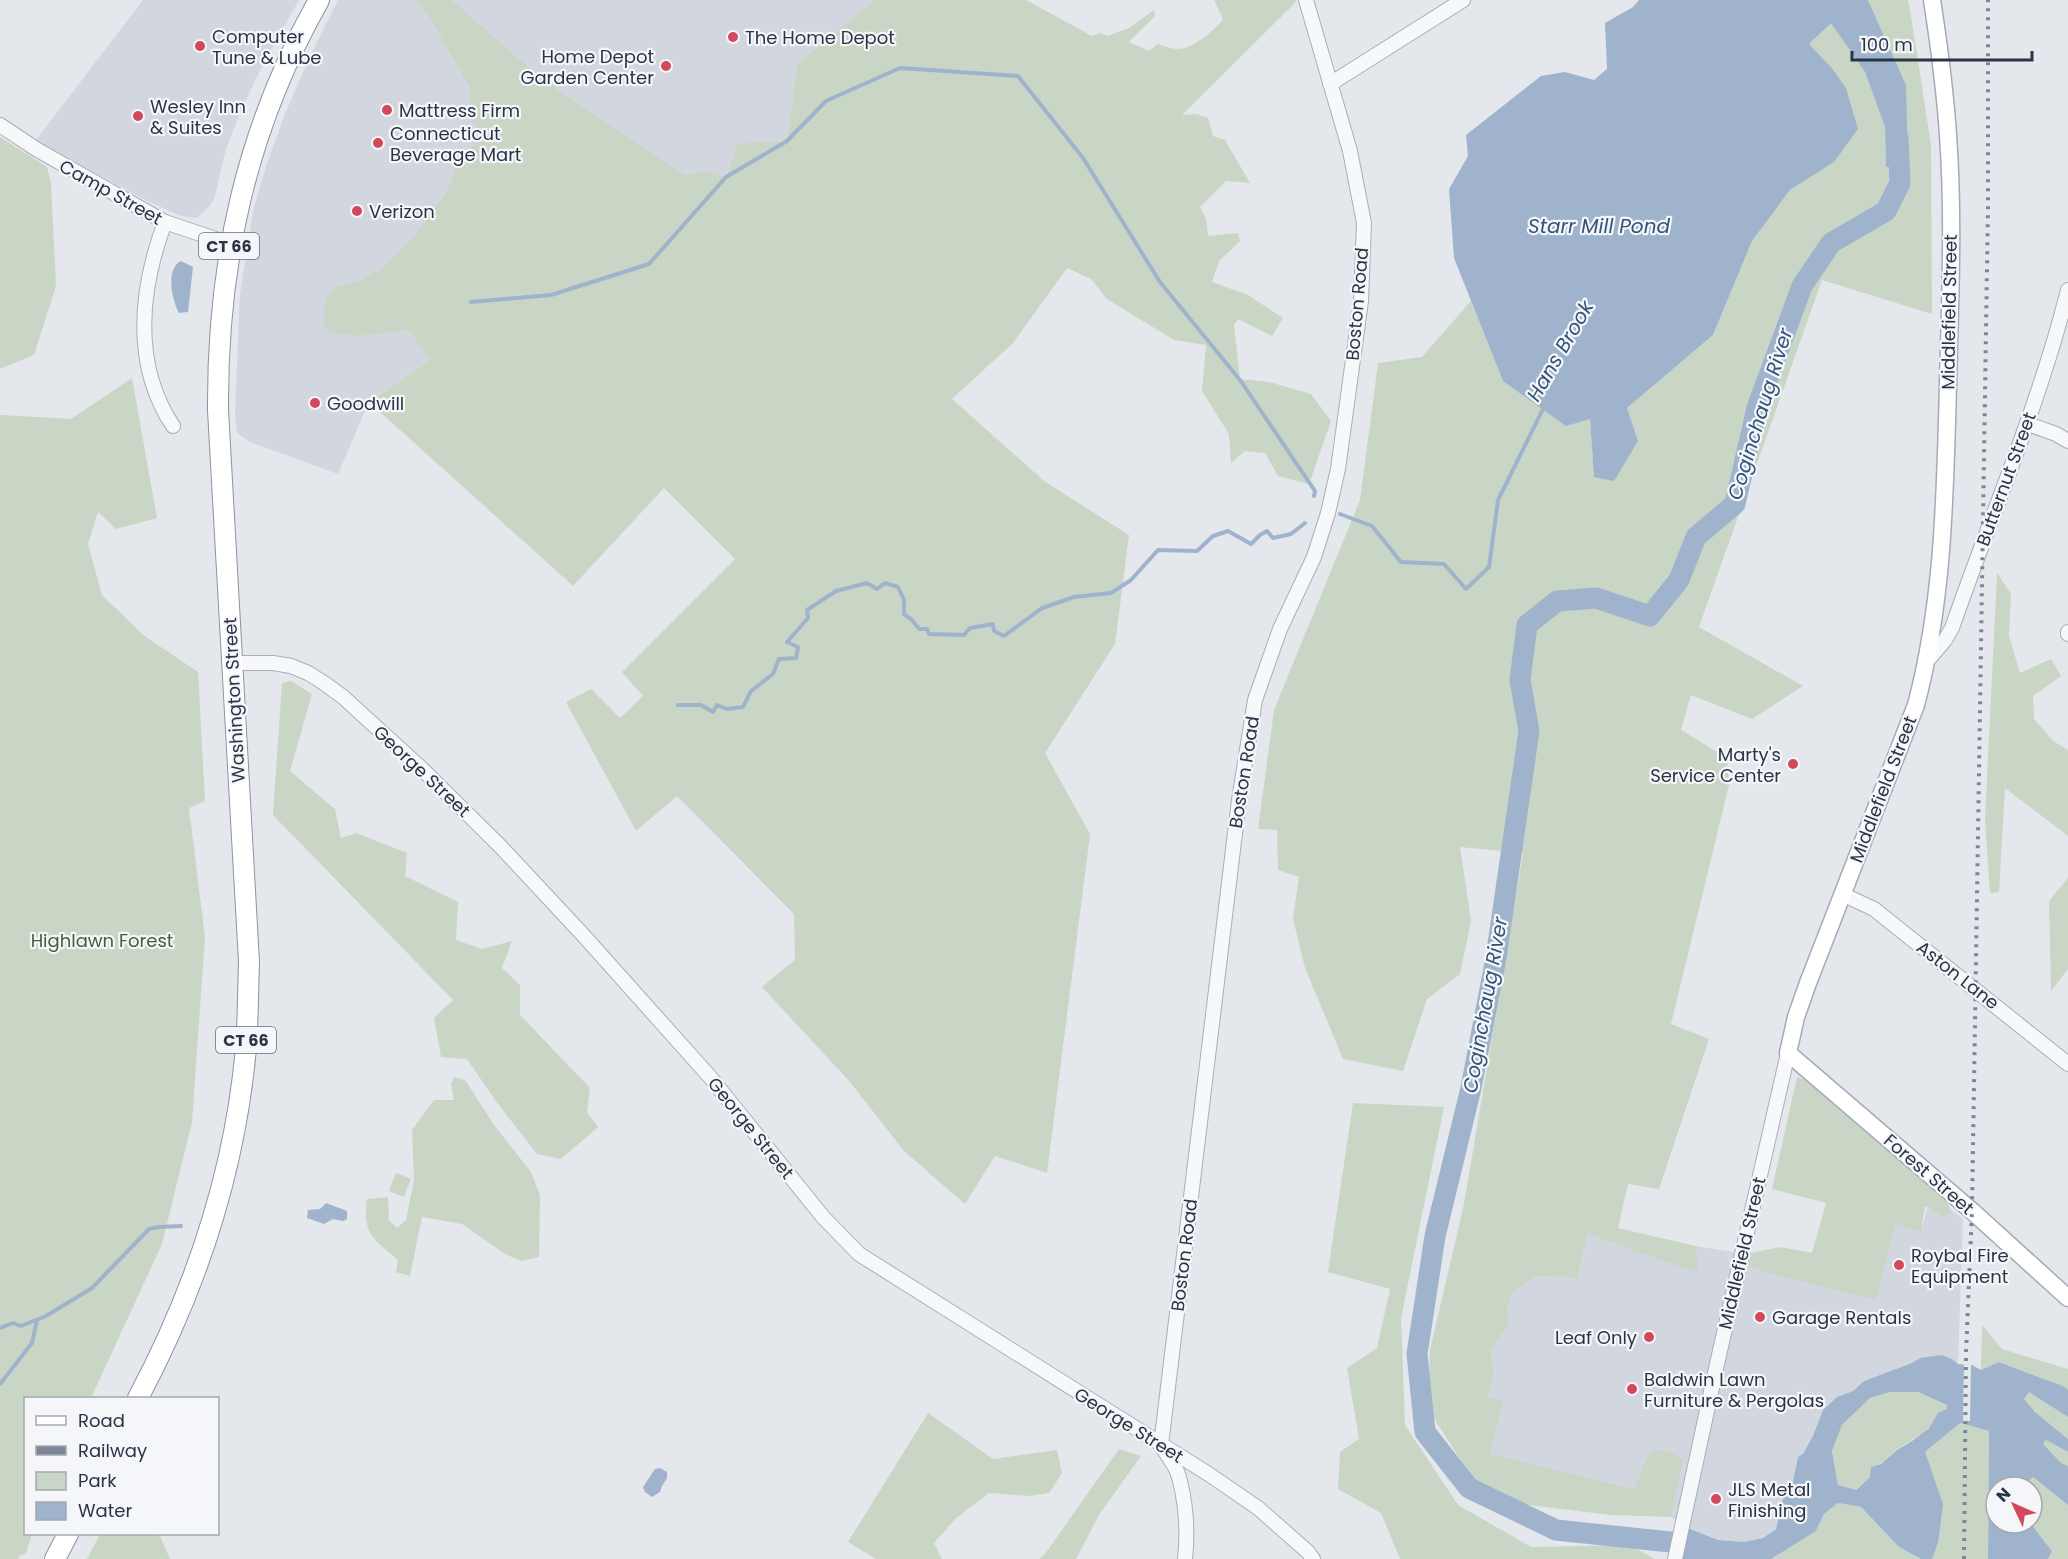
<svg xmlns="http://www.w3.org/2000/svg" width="2068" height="1559" viewBox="0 0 2068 1559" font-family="Poppins,sans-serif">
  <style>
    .built { fill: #d2d6de }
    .green { fill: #c9d6c5 }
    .water { fill: #9fb4cc; fill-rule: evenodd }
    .pier { fill: #e4e7ec }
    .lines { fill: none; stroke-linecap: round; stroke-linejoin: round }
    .stream { stroke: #9fb4cc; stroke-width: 4 }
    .river { stroke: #9fb4cc; stroke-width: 21 }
    .minor-casing { stroke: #a9aeb7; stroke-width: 16 }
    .major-casing { stroke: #a3abb8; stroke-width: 19 }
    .highway-casing { stroke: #8b94a3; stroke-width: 22 }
    .minor { stroke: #f7f8fa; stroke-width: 14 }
    .major { stroke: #fff; stroke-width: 16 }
    .highway { stroke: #fff; stroke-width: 20 }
    .rail { stroke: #7d8696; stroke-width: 4; stroke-dasharray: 3 6; stroke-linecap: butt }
    .poi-dot { fill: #d1495b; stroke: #f4f6f9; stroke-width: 2 }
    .labels { text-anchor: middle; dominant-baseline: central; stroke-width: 4.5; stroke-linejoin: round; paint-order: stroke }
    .shield { fill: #f4f6f9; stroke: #676e7b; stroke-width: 1.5 }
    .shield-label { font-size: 16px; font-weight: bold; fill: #2b3445 }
    .poi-label { font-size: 18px; fill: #2b3445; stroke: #f4f6f9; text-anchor: start }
    .street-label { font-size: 18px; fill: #2b3445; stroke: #f4f6f9 }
    .park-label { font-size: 18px; fill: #3f6138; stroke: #f4f6f9 }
    .water-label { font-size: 20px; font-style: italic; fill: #34527a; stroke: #f4f6f9 }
  </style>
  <rect width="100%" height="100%" fill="#e4e7ec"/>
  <path class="built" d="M143,0H299L265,60L240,113L226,149L214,200L207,209L196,218L181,216L145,200L36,140Z
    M338,0H416L417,4L427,13L470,89L468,115L481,132L475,145L462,151L445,195L415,235L381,269L358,281L335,287L360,336L409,330L431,359L369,402L338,474L250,442L237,433L235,412L240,294L253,211L267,163L285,114L311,54Z
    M452,0H875L797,64L787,141L738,143L726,177L702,171L685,175L550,84L510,51Z
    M1928,1207L1943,1217L1950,1209L1963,1219L1958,1364L1920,1358L1912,1363L1864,1381L1853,1391L1837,1397L1823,1410L1814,1436L1803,1455L1798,1457L1792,1486L1785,1490L1776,1528L1763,1538L1744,1542L1718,1540L1688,1528L1671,1517L1682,1459H1646L1636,1489L1490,1454L1504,1401L1488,1398L1494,1374L1491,1352L1509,1323L1507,1307L1513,1293L1534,1276L1577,1278L1588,1234L1697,1272L1696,1246L1746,1254L1876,1300L1896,1224L1921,1230Z"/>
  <path class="green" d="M416,0H452L510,51L550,84L685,175L702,171L726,177L738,143L787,141L797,64L875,0H1026L1092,36L1101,33L1107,36L1129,28L1154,10L1155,16L1129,42L1149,51L1158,44C1164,46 1172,49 1178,49C1192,49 1216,30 1223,19L1214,0H1296V2L1182,115L1196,114L1208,118L1213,136L1225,140L1250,183L1226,181L1200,207L1206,219L1208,236L1238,233L1240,241L1219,261L1212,282L1248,295L1283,318L1272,336L1238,319L1234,325L1240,379L1269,382L1311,394L1331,421L1309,484L1278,476L1265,453L1245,451L1231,463L1229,434L1202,391L1206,345L1174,340L1107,299L1091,279L1067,268L1013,343L952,399L1044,481L1129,535L1115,644L1045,753L1090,834L1047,1173L995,1156L965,1204L904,1151L850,1082L762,987L795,960L794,914L677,796L636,831L566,702L591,689L620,718L643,696L622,672L735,559L664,488L573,586L369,402L430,360L409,330L360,336L330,333L326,329L324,325L325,299L335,287L358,281L381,269L415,235L445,195L462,151L475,145L481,132L468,116L470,89L427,13L417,4Z
    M1868,0H1908L1910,9L1931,145L1932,314L1822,280L1699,627L1803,686L1752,719L1691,695L1681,730L1727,758L1729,785L1671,1024L1709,1039L1659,1189L1628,1184L1618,1228L1696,1246L1698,1273L1588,1234L1577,1278L1535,1276L1513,1293L1507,1307L1509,1323L1491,1352L1494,1374L1488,1397L1504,1401L1490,1454L1635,1489L1646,1459L1655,1450L1670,1452L1683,1459L1671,1517L1611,1515L1519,1504L1475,1482L1428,1409L1430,1350L1464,1204L1523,853L1460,847L1471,921L1460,974L1427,999L1403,1071L1343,1059L1305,968L1293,919L1299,877L1278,870L1277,830L1258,829L1274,710L1360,500L1378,363L1422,357L1471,301L1503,381L1590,419L1594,477L1638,441L1626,409L1713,335L1752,241L1790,190L1834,162L1831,67L1809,44L1831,22L1865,72L1885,127L1886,166L1906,85Z
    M0,137L47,167L51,183L56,286L34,355L0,369Z
    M132,378L157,518L116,529L98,512L88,544L102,595L143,635L198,672L205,801L189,808L205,937L192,1122L162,1244L91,1398H26V1534H32L26,1553L19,1556L18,1559H0V415L71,419Z
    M1997,573L2011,594L2009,636L2020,673L2051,659L2061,676L2033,696L2034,719L2053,741L2068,750V836L2005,788L1999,892L1990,893L1985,821Z
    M291,681L312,694L290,771L335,809L341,838L356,833L407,853L405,876L458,902L456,940L482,949L512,941L502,968L520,985V1015L590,1088L587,1112L598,1127L561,1159L537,1154L498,1104L467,1059L441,1057L434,1018L453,1000L273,815L282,683Z
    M2068,878V969L2051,991L2049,901Z
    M454,1077L465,1080L494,1125L531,1172L540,1195L539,1257L521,1261L505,1254L462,1224L422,1217L410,1276L396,1272L398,1260C374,1239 362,1234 367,1199L388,1197L389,1220L397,1228L406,1220L414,1180L412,1130L434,1100H454L451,1084Z
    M1797,1077L1805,1080L1947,1202L1950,1209L1949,1214L1943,1217L1925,1206L1921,1231L1896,1224L1876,1300L1768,1273L1748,1265L1746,1254L1780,1247L1812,1253L1826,1203L1772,1189Z
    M1353,1103L1444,1107L1401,1318L1405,1425L1458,1505L1531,1547L1629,1545L1655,1559H1400L1381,1513L1338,1489L1340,1452L1359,1439L1347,1368L1377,1348L1390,1289L1328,1272Z
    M396,1173L411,1179L404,1197L389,1191Z
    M1982,1325L2002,1349L2068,1369V1390L2063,1386L2000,1362L1981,1370Z
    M1890,1392H1918L1947,1405V1409C1939,1415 1934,1423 1927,1429C1917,1438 1905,1443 1895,1451C1886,1459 1883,1464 1871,1467L1870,1477L1855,1490L1838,1485L1832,1451L1842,1425L1870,1398Z
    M2029,1392L2068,1417V1439L2035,1412L2023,1399Z
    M928,1413L993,1459L1057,1450L1062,1473L1049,1493L1029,1496L989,1493L956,1518L934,1543L942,1559H876L848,1542Z
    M1960,1423L1989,1431L1988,1559H1932L1938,1543L1925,1452Z
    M2046,1440L2068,1452V1466L2061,1463L2042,1444Z
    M1119,1449L1141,1456L1099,1515L1076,1559H1039L1045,1554Z
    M2033,1477L2068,1505V1559H2048L2052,1551L2030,1523H2032V1487H2023Z
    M1838,1503L1861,1507L1899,1547L1922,1559H1771L1816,1531L1824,1514Z
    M100,1534H159L170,1559H87Z"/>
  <path class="water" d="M1639,0H1868L1906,85L1908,166L1886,167L1885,127L1865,72L1831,23L1809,44L1831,67L1846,88L1858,129L1834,162L1790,190L1752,241L1713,335L1627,408L1638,441L1614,481L1594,477L1590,419L1566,426L1503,381L1454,258L1449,189L1468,156L1466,135L1541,76L1565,72L1594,80L1607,69L1605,23L1633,7Z
    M181,261L193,267L188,312L179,313C172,300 165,269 181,261Z
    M326,1203L347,1211V1219L343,1221L333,1219L324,1224L307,1218L308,1210L320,1209Z
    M1942,1355L1952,1359L1958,1364L1972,1365L1981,1370L1999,1362L2063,1386L2068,1390V1417L2029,1392L2024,1399L2035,1412L2068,1439V1452L2046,1440L2043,1444L2061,1463L2068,1466V1505L2033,1477L2023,1487H1996V1523H2030L2052,1551L2048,1559H1988L1989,1431L1960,1423L1925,1452L1943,1504L1938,1543L1932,1559H1921L1899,1547L1861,1507L1838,1503L1824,1514L1816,1531L1771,1559H1682L1688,1528L1718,1540L1744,1542L1763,1538L1776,1529L1785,1490L1792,1486L1798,1457L1803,1454L1813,1436L1823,1410L1837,1397L1853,1391L1864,1381L1912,1363L1920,1358ZM1890,1392H1918L1947,1405V1409L1938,1413L1929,1428L1912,1441L1897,1450L1881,1464L1871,1467L1870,1477L1856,1490L1838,1485L1832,1451L1842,1425L1870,1398Z
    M660,1468L667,1472V1478L662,1486L660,1492L652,1497L645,1492L643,1487L655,1469Z"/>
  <path class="pier" d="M1964,1362H1971L1970,1421H1963Z"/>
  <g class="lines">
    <path class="stream" d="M471,302L551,295L649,264L726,177L787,141L826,101L900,68L1018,76L1083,158L1160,282L1240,380L1315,491L1314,496
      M1340,514L1372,526L1401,562L1444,564L1466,589L1489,567L1498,500L1545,405
      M678,705H701L713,712L717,705L727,709L743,707L751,691L773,674L779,659L796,658L798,647L787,642L808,618L807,610L836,591L867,583L877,589L885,583L898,587L904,600V614L912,620L919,629H927L929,634L964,635L970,628L993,624L994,631L1004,636L1042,608L1074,597L1111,593L1131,580L1158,550L1197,551L1213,536L1228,531L1251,544L1260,535L1267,531L1273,538L1291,534L1305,523
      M0,1328L13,1323L21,1326L46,1316L92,1288L149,1229L159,1227L181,1226
      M0,1384L32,1343L37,1320"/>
    <path class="river" d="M1699,1545L1556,1530L1469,1488L1425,1432L1417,1354L1435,1236L1471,1088L1496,958L1529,731L1520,680L1527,625L1557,601L1596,598L1650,616L1679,580L1696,537L1735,504L1757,408L1802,286L1831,243L1886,211L1900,183L1898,138"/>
    <defs>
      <path id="minor" d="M1330,84L1463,0
        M0,125L36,149L165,222L230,244
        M165,222C140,289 132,364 173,426
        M2028,424L2056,434L2068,441
        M2068,632V634
        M1928,660L1945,640L1952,628C1991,515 2039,406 2068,290
        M232,663H273L291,666L308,673L324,683L343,697L421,768L501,847L584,936L710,1077L823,1217L859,1254L1210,1475L1258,1508L1308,1552L1313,1559
        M1842,894L1874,909L2068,1064
        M1185,1559C1188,1532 1186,1500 1178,1474C1175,1464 1166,1454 1161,1445L1239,800L1255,700L1280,629L1314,557L1328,513L1338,469L1361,301L1364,223L1350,151L1306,0
        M1675,1559L1719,1355L1788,1053"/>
      <path id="major" d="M1932,0C1939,45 1945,90 1948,135C1954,218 1950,302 1948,385C1945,493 1944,599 1916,705L1808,983L1796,1017L1788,1053L1972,1211L2068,1298"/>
      <path id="highway" d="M138,1398C196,1289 235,1171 246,1048C248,1020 248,991 249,962L218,410C217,263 246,129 319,0
        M55,1559L68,1534"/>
    </defs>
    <use href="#minor" class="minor-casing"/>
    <use href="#major" class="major-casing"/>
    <use href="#highway" class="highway-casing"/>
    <use href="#minor" class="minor"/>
    <use href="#major" class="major"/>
    <use href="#highway" class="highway"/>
    <path class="rail" d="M1964,1559L1966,1353L1972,1211L1988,206V0"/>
  </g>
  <g class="poi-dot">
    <circle cx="733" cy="37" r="6"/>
    <circle cx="200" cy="46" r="6"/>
    <circle cx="666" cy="66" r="6"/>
    <circle cx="387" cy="110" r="6"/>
    <circle cx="138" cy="116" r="6"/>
    <circle cx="378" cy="143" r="6"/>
    <circle cx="357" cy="211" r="6"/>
    <circle cx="315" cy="403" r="6"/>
    <circle cx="1793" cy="764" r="6"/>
    <circle cx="1899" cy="1265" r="6"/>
    <circle cx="1760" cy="1317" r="6"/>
    <circle cx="1649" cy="1337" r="6"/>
    <circle cx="1632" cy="1389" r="6"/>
    <circle cx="1716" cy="1499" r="6"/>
  </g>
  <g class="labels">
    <g class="shield">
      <rect x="199" y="233" width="60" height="26" rx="4.5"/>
      <rect x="216" y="1027" width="60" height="26" rx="4.5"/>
    </g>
    <g class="shield-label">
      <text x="229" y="246">CT 66</text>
      <text x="246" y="1040">CT 66</text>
    </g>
    <g class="poi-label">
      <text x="212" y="36">Computer<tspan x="212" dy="21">Tune &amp; Lube</tspan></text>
      <text x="745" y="37">The Home Depot</text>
      <text x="654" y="56" text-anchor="end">Home Depot<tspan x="654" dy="21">Garden Center</tspan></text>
      <text x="150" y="106">Wesley Inn<tspan x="150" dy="21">&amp; Suites</tspan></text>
      <text x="399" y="110">Mattress Firm</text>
      <text x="390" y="133">Connecticut<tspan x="390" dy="21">Beverage Mart</tspan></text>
      <text x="369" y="211">Verizon</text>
      <text x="327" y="403">Goodwill</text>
      <text x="1781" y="754" text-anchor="end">Marty's<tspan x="1781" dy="21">Service Center</tspan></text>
      <text x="1911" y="1255">Roybal Fire<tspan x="1911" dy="21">Equipment</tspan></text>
      <text x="1772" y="1317">Garage Rentals</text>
      <text x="1637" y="1337" text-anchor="end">Leaf Only</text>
      <text x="1644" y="1379">Baldwin Lawn<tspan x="1644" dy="21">Furniture &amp; Pergolas</tspan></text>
      <text x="1728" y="1489">JLS Metal<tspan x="1728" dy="21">Finishing</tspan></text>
    </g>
    <g class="street-label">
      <text transform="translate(111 192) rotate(29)">Camp Street</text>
      <text transform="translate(1357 304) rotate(-85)">Boston Road</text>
      <text transform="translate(1949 312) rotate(-89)">Middlefield Street</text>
      <text transform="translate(2006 479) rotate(-70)">Butternut Street</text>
      <text transform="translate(234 700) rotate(-93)">Washington Street</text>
      <text transform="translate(422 771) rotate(43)">George Street</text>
      <text transform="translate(1244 772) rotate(-81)">Boston Road</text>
      <text transform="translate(1883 789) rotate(-69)">Middlefield Street</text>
      <text transform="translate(1958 975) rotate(38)">Aston Lane</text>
      <text transform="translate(751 1128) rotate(51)">George Street</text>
      <text transform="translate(1929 1174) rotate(41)">Forest Street</text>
      <text transform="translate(1742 1253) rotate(-77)">Middlefield Street</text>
      <text transform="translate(1184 1255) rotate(-83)">Boston Road</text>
      <text transform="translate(1129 1425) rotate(32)">George Street</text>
    </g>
    <g class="park-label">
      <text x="102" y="940">Highlawn Forest</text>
    </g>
    <g class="water-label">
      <text x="1599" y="226">Starr Mill Pond</text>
      <text transform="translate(1560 351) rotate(-60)">Hans Brook</text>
      <text transform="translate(1760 414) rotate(-73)">Coginchaug River</text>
      <text transform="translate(1485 1005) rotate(-80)">Coginchaug River</text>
    </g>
  </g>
  <rect x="24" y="1397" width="195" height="138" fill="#f4f6f9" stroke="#a4a8b1" stroke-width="1.5"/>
  <rect x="36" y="1416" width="30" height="9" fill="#ffffff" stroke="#a4a8b1" stroke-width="1.5"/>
  <text x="78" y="1427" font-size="18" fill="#2b3445">Road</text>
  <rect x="36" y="1446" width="30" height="9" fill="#7d8696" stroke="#a4a8b1" stroke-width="1.5"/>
  <text x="78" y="1457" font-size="18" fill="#2b3445">Railway</text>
  <rect x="36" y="1472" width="30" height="18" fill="#c9d6c5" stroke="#a4a8b1" stroke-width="1.5"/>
  <text x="78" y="1487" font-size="18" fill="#2b3445">Park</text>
  <rect x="36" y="1502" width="30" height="18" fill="#9fb4cc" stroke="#a4a8b1" stroke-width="1.5"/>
  <text x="78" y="1517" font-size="18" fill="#2b3445">Water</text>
  <g transform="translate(2014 1505) rotate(314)"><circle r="28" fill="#f4f6f9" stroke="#a4a8b1" stroke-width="1.5"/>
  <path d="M0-4.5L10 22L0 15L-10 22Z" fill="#d1495b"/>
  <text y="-9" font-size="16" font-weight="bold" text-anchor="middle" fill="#2b3445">N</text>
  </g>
  <path d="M1852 51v9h180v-9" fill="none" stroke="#2b3445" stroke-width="3"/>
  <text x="1861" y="51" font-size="18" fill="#2b3445" stroke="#f4f6f9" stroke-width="4.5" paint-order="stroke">100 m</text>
</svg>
